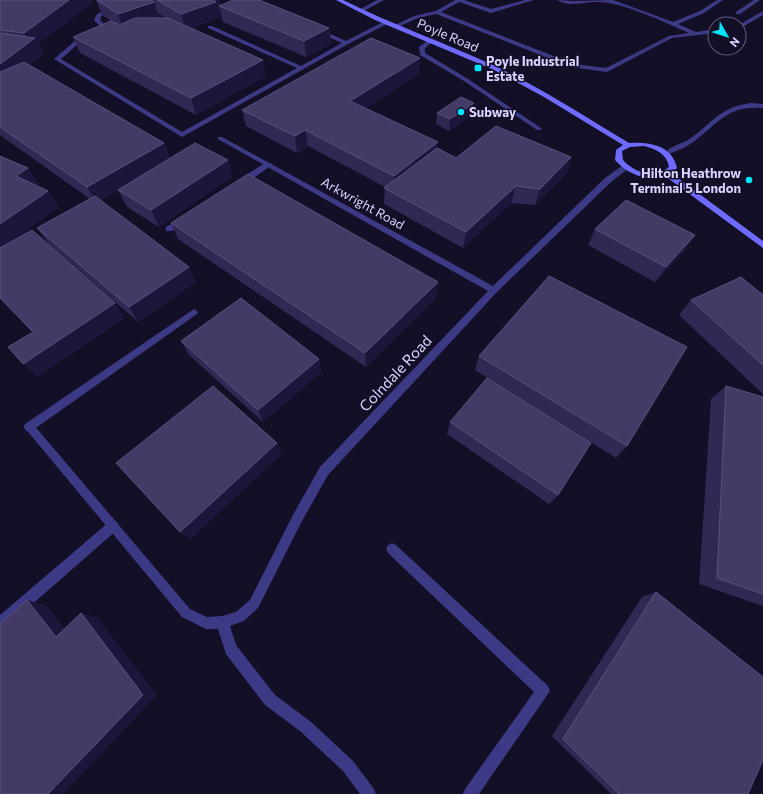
<svg xmlns="http://www.w3.org/2000/svg" width="763" height="794" viewBox="0 0 763 794" font-family="Commissioner,sans-serif">
  <style>
    .lines { fill: none; stroke-linecap: round; stroke-linejoin: round }
    .lane { fill: #3d3a85; fill-rule: evenodd }
    .street { fill: #3d3a85; fill-rule: evenodd }
    .secondary { fill: #6f6bff; fill-rule: evenodd }
    .wall { fill: #312854; fill-rule: evenodd }
    .shaded-wall { fill: #1d163a }
    .building { fill: #433a66; stroke: #5a527e }
    .poi-dot { fill: #00e5ff; stroke: #130f26; stroke-width: 1.5 }
    .labels { text-anchor: middle; dominant-baseline: central; stroke-width: 3; stroke-linejoin: round; paint-order: stroke }
    .far-street-label { font-size: 13px; fill: #d9d4ff; stroke: #130f26 }
    .far-poi-label { font-size: 13px; font-weight: bold; fill: #d9d4ff; stroke: #130f26; text-anchor: start }
    .street-label { font-size: 15px; fill: #d9d4ff; stroke: #130f26 }
  </style>
  <rect width="100%" height="100%" fill="#130f26"/>
  <g class="lines">
    <path class="lane" d="M125,0H132L101,16L100,20L104,24L115,29V31C107,31 99,26 94,20L97,14Z
      M377,0H384L362,12L357,11Z
      M455,0H464L491,9L525,0H534L491,13L459,2L441,12L574,64L606,68L669,36L689,33C666,23 623,2 599,2C585,1 570,8 557,0L575,1L613,0L673,22L700,11L717,0H723L704,13L678,24L696,32L715,29V33L672,38L607,72L571,67L436,14L418,18L398,27L393,26L414,16L436,11Z
      M754,0H760L740,14H736V12Z
      M763,11V15L739,29V25Z
      M387,20L390,22L389,23L348,44L182,137L54,59L83,34H87V36L61,59L182,132L297,68L208,28V26H212L301,66L342,43L317,32V30H321L346,41Z
      M751,103L763,104V108C728,106 722,120 697,139C689,146 679,150 669,154L664,153C670,147 680,144 688,140C712,124 719,107 751,103Z
      M265,163H271L272,165L243,185H237V181Z
      M184,216L188,219L187,221L172,231H166V227Z
      M194,309L198,312L197,314L33,430L29,432L25,430L24,427L25,424Z
      M113,520L117,522L119,526L117,530L5,628L0,629V615L109,522Z
      M392,543L396,545L548,686L550,691L479,794H463L465,789L534,692L388,553L386,549L388,545Z"/>
    <path class="street" d="M430,39L435,40L425,48V53L468,79L541,128V130H537L464,81L420,55L419,47Z
      M218,137H222L493,286L605,178L622,166H628L629,168L611,182L497,292L328,475L302,521L258,608L244,621L230,626L236,645L275,695L310,721L353,761L374,789L376,794H360L343,771L300,731L265,705L226,654L218,629H206L182,617L24,427L25,424L29,422L33,424L190,609L207,617L222,616L236,612L250,600L294,513L320,467L488,291L218,139Z"/>
    <path class="secondary" d="M336,0H343C393,25 446,43 497,67C543,89 586,117 629,143C649,142 672,145 677,168L671,173L763,241V248L665,176C647,182 627,174 615,160L616,150L623,145L544,97L494,70L375,20ZM644,146C656,149 667,154 669,167C653,179 635,173 623,160L622,151L630,147Z"/>
  </g>
  <path class="wall" d="M0,0H91L92,3L38,44L44,54L29,65L164,143L170,159L228,160L232,177L159,227L127,207L118,190L101,200L196,282L138,322L49,244L37,228L90,199L0,135Z
    M96,0H151L153,1V0H220L221,5L329,28L331,44L306,57L223,22L221,14L219,15L220,17L192,28L266,76L196,115L80,53L73,37L111,21L102,15ZM158,13L165,18H158L159,17Z
    M419,74L365,108L456,158L571,157L566,174L535,205L511,203L463,248L384,204L385,187L308,146L297,153L246,126L242,110Z
    M474,103L472,114L449,131L436,124L437,113Z
    M171,223L436,298L366,367L178,239Z
    M595,229L695,235L684,251L655,282L588,245Z
    M763,295V394L679,315L691,300Z
    M181,341L319,359L321,372L263,422L189,355Z
    M479,356L627,446L616,458L475,370Z
    M726,386L763,397V606L699,584L711,399Z
    M450,422L558,495L549,504L447,434Z
    M656,592L748,794H611L552,736L642,597Z"/>
  <path class="shaded-wall" d="M69,0H91L92,3L38,44L44,54L0,88V64L29,42L24,33Z
    M213,0H220L222,7L219,6L221,14L219,15L220,17L186,30L181,14Z
    M154,2L159,17L124,30L118,14Z
    M329,28L331,44L306,57L304,41Z
    M420,58L419,74L351,118L350,101Z
    M263,60L266,76L196,115L191,98Z
    M474,103L472,114L449,131L450,119Z
    M305,130L308,146L297,153L295,136Z
    M438,142L436,159L393,192L394,176Z
    M164,143L170,160L97,203L87,187Z
    M571,157L566,174L535,205L540,189Z
    M228,160L232,177L159,227L151,210Z
    M28,168L39,184L27,192L16,176Z
    M516,186L511,203L463,248L466,232Z
    M48,191L59,207L0,250V224Z
    M695,235L684,251L655,282L666,267Z
    M189,267L196,282L138,322L129,307Z
    M438,282L436,298L366,367L365,353Z
    M115,303L125,318L38,377L23,364Z
    M319,359L321,372L263,422L258,410Z
    M277,443L282,454L190,540L180,532Z
    M27,600L46,605L74,640L56,637Z
    M81,613L97,617L157,695L63,794H48Z"/>
  <path class="building" d="M0,0H69L24,33L0,30Z
    M97,0H151L154,2L118,14Z
    M157,0H214H213L216,2L181,14Z
    M233,0H259L329,28L304,41L219,6Z
    M135,18H168L263,60L191,98L73,37L111,21L120,25Z
    M0,33L35,38L0,64Z
    M371,38L420,58L350,101L438,142L394,176L305,130L295,136L242,110Z
    M24,62L164,143L87,187L0,127V72Z
    M461,97L474,103L450,119L437,113Z
    M496,126L571,157L540,189L516,186L466,232L384,188L437,148L456,158Z
    M195,143L228,160L151,210L118,190Z
    M0,156L28,168L16,176L48,191L0,224Z
    M248,174L438,282L365,353L171,223Z
    M95,196L189,267L129,307L37,228Z
    M626,200L695,235L666,267L595,229Z
    M32,230L115,303L23,364L8,347L33,332L0,298V248Z
    M549,276L687,347L627,446L479,356Z
    M741,277L763,295V365L691,300Z
    M241,298L319,359L258,410L181,341Z
    M487,378L591,443L558,495L450,422Z
    M213,386L277,443L180,532L116,463Z
    M726,386L763,397V594L717,578Z
    M656,592L763,677V760L748,794H619L563,739Z
    M27,600L56,637L81,613L143,695L48,794H0V624Z"/>
  <g class="poi-dot">
    <rect x="474" y="64" width="8" height="8" rx="2"/>
    <circle cx="461" cy="112" r="4"/>
    <circle cx="749" cy="180" r="4"/>
  </g>
  <g class="labels">
    <g class="far-street-label">
      <text transform="translate(448 35) rotate(23)">Poyle Road</text>
      <text transform="translate(363 203) rotate(29)">Arkwright Road</text>
    </g>
    <g class="far-poi-label">
      <text x="486" y="61">Poyle Industrial<tspan x="486" dy="15">Estate</tspan></text>
      <text x="469" y="112">Subway</text>
      <text x="741" y="173" text-anchor="end">Hilton Heathrow<tspan x="741" dy="15">Terminal 5 London</tspan></text>
    </g>
    <g class="street-label">
      <text transform="translate(395 373) rotate(-47)">Colndale Road</text>
    </g>
  </g>
  <g transform="translate(727 36) rotate(129)"><circle r="19" fill="#130f26" stroke="#625e7d"/>
  <path d="M0-3L7 15L0 10L-7 15Z" fill="#00e5ff"/>
  <text y="-6" font-size="11" font-weight="bold" text-anchor="middle" fill="#d9d4ff">N</text>
  </g>
</svg>
